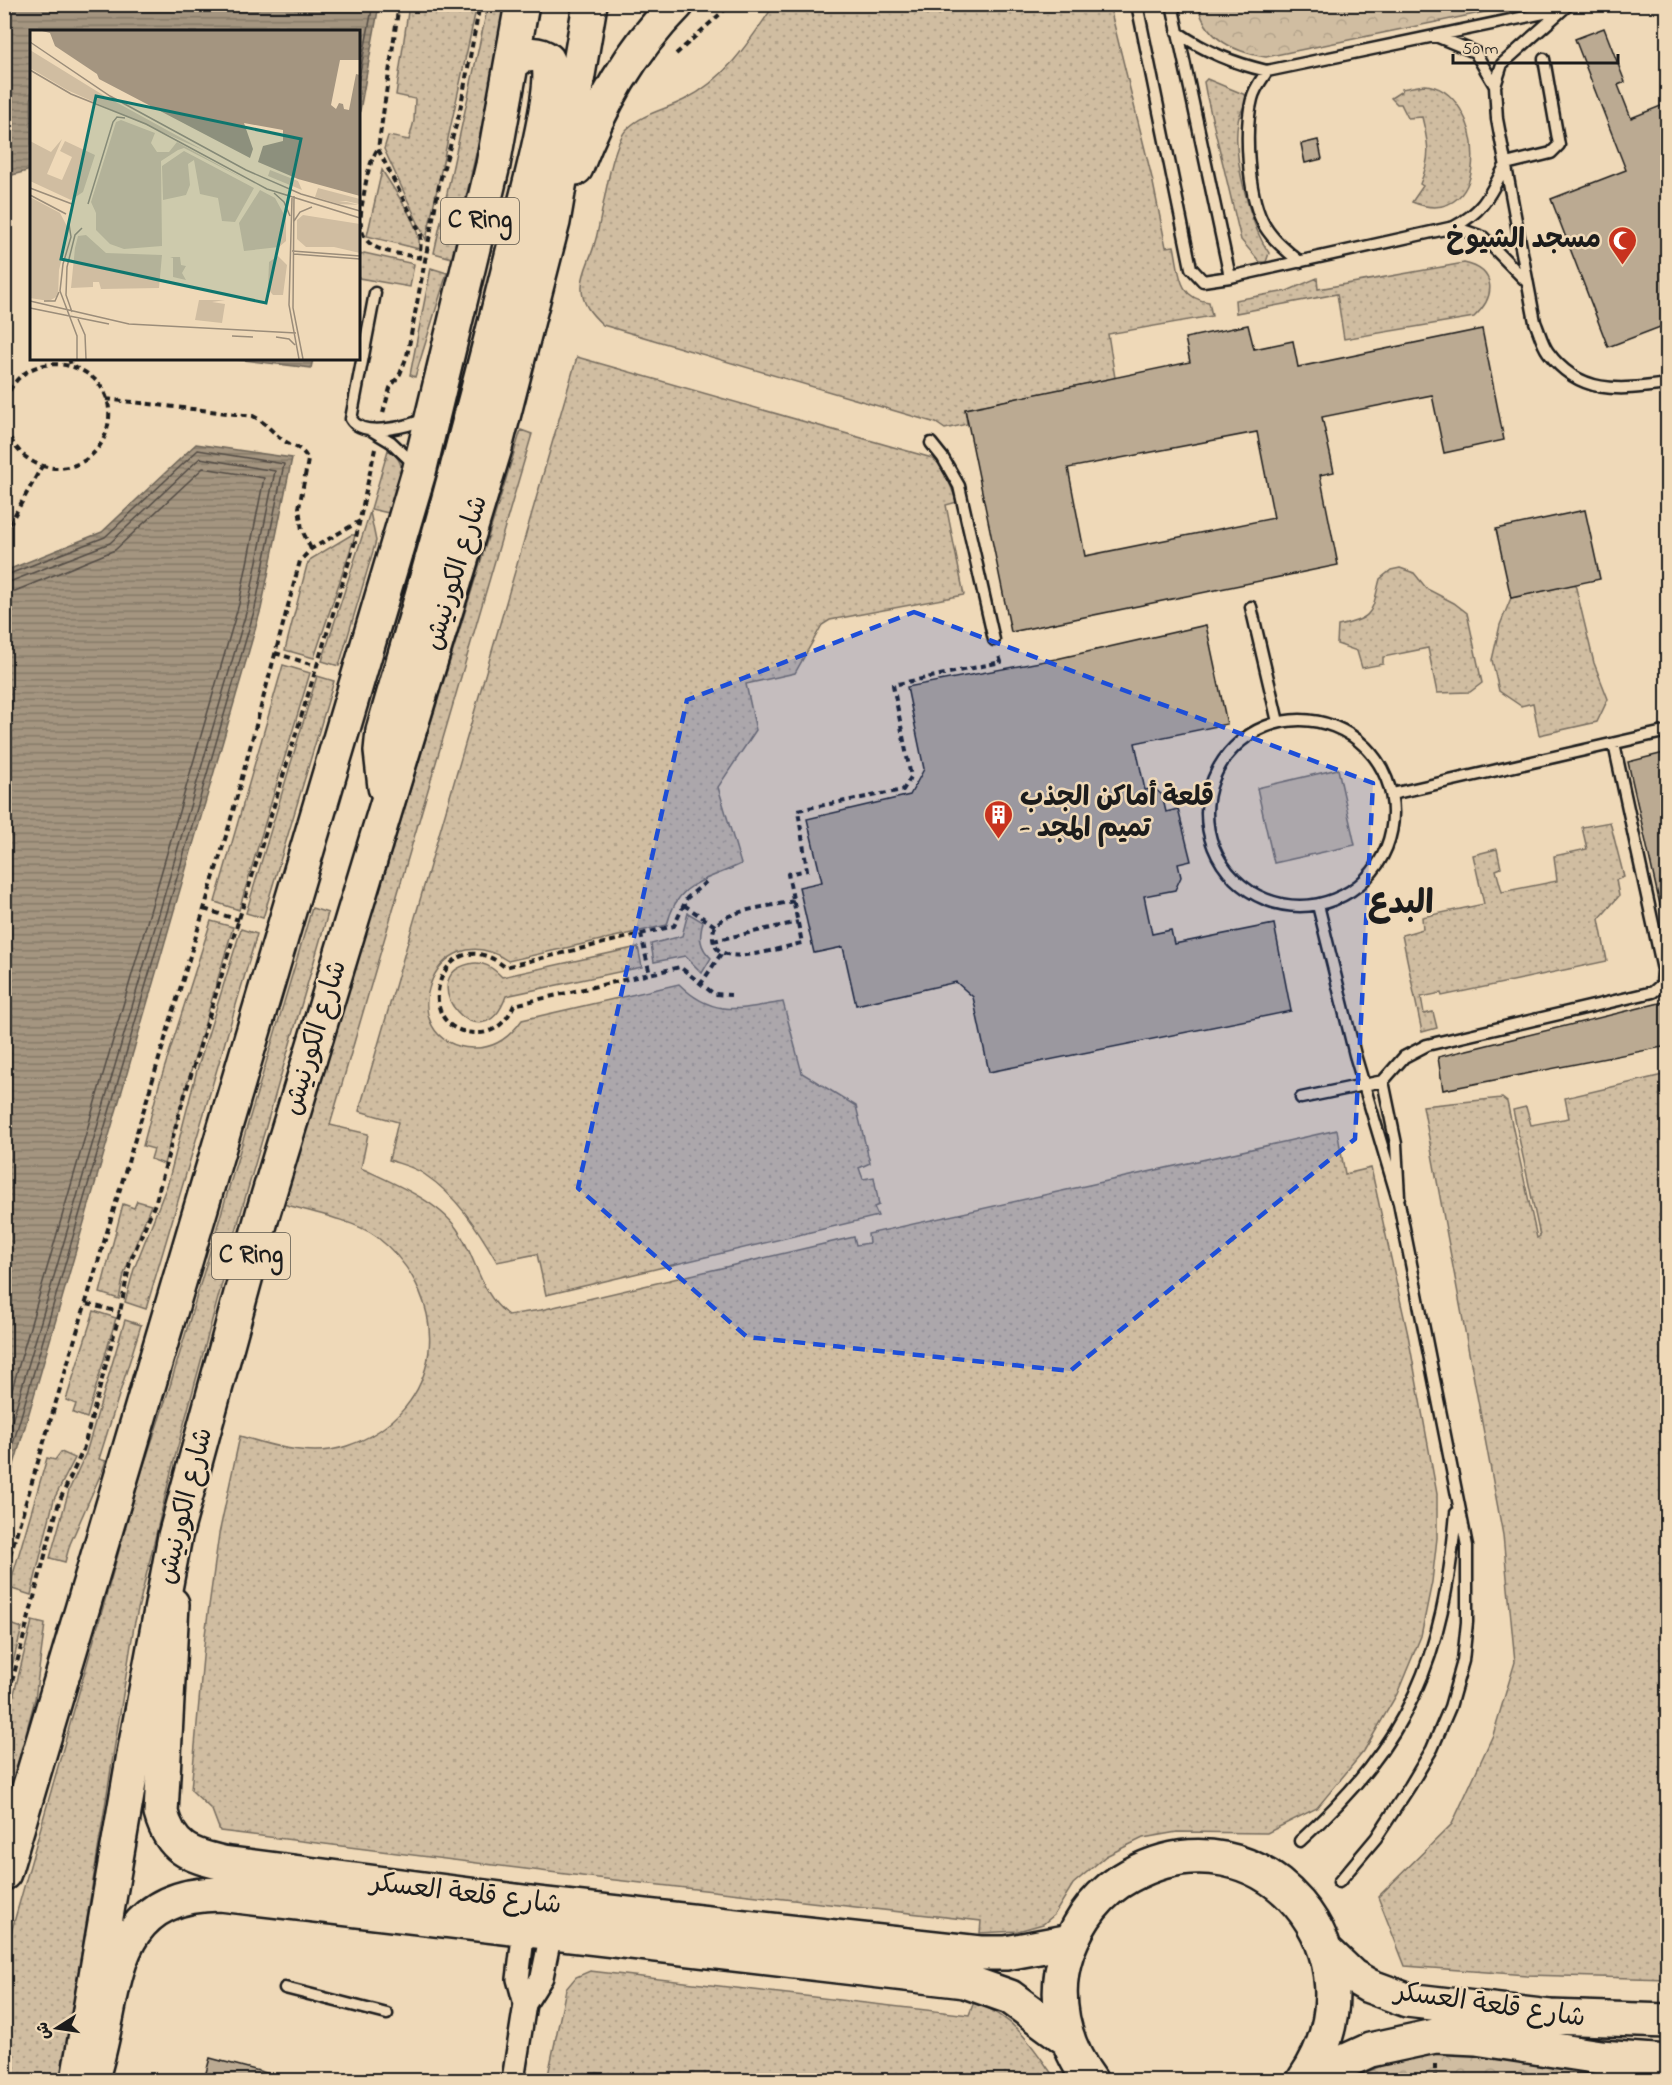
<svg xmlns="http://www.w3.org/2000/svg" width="1672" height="2085" viewBox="0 0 1672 2085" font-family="'Indie Flower','Playpen Sans Arabic',sans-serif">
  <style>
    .grass { fill: url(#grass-dots); stroke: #766c5e; stroke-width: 1.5 }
    .forest { fill: url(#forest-crowns); stroke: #766c5e; stroke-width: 1.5 }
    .garden { fill: #d0bda1; stroke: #766c5e; stroke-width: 1.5 }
    .water { fill: url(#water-rules); stroke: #6e6558; stroke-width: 1.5 }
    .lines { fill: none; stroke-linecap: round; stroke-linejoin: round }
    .shore { stroke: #524c44; stroke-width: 1.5 }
    .building { fill: #bbaa92; stroke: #1c1c1c; stroke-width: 1.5; fill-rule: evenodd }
    .lane-casing { stroke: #1c1c1c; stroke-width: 15 }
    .street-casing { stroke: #1c1c1c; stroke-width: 26 }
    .primary-casing { stroke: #1c1c1c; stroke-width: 38 }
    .highway-casing { stroke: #1c1c1c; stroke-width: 38 }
    .path { stroke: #1c1c1c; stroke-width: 4; stroke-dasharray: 6 4.5; stroke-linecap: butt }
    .lane { stroke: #efd9b8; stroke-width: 10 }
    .street { stroke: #efd9b8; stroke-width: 21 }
    .primary { stroke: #efd9b8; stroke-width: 33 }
    .highway { stroke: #efd9b8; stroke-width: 33 }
    .marked { fill: #1d4ed8; fill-opacity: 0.2; stroke: #1d4ed8; stroke-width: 4.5; stroke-dasharray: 12 8; stroke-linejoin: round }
    .labels { text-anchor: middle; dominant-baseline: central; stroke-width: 5; stroke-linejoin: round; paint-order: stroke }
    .shield { fill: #efd9b8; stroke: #5b554b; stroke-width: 1.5 }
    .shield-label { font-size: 26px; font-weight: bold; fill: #1c1c1c }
    .poi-label { font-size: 27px; font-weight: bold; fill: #1c1c1c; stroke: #efd9b8; text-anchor: end }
    .street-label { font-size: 27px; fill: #1c1c1c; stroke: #efd9b8 }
    .district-label { font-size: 33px; font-weight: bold; fill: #1c1c1c; stroke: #efd9b8 }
    .inset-road { fill: none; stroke: #9b8d7a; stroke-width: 1.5 }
    .view { fill: #0f766e; fill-opacity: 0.15; stroke: #0f766e; stroke-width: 3 }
    .inset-edge { fill: none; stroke: #1c1c1c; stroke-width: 3 }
  </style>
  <defs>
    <pattern id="grass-dots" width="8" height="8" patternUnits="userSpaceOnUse" patternTransform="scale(1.5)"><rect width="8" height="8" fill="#d0bda1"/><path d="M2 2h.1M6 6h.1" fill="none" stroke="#b2a28a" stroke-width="1.8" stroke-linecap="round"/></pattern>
    <pattern id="forest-crowns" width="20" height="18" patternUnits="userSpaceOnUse" patternTransform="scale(1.5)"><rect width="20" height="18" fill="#d0bda1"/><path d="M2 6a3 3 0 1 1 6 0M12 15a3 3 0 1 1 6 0" fill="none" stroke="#b2a28a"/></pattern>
    <pattern id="water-rules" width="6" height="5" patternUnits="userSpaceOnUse" patternTransform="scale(1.5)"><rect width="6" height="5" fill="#a49580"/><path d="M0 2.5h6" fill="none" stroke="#857968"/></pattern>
  </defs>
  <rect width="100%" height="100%" fill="#efd9b8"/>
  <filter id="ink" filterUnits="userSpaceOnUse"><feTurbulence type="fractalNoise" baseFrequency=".0167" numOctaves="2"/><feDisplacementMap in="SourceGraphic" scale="12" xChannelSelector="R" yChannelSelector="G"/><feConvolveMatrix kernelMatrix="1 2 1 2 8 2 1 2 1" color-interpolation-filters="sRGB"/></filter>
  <g filter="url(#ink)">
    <path class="grass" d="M1109,4L1152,178L1166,247L1174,246C1180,273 1177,298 1209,302L1212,316L1108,334L1115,378L965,409L967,424L945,429L936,423L603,325C591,314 581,303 582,286C582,272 592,256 595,242C603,216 610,146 627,129C643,113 665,110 684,100C725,80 750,41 774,5Z
      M409,5H477L426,240L384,149L388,136L409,140L414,121L415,99L396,95Z
      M488,5H505L484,119L452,258L434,253Z
      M1207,79L1248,96C1246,106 1239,112 1238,122C1232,155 1250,225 1269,253L1266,262H1260L1241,240L1206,93L1204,82Z
      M1424,85C1487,88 1495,235 1412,202L1423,186L1420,184C1431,157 1429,146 1422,117L1408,118L1401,104H1397L1391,98L1402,91L1401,89Z
      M382,170C393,189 423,228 419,249L367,236Z
      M364,253L414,264L410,287L359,278V256Z
      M1464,263C1497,270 1496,297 1474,317L1344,339L1337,294L1236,313L1235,300L1287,291L1317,278L1318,289Z
      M431,268L447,273L415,377L410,375Z
      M577,357L932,458L943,467L957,502L946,505L964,595L830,620L822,625L795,673L746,684L756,730L718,787L741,864C705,882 678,880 667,925L508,961C433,910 388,1044 473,1048C495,1049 510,1037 522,1020L679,984C713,1018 740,1009 783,1002L802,1073L856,1106L870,1163L859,1168L863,1179L874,1177L879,1205L874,1207L878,1216L546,1295L537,1254L497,1262C478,1229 457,1196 424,1174C414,1167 400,1164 389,1160L398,1122L359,1111Z
      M521,430L532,434L330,1125L368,1134L361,1168C391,1182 438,1201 457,1229C477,1258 479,1293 508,1315L541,1310L854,1237L856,1245L869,1243L868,1234L1337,1130L1345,1174L1371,1168L1408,1335L1437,1494V1538L1432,1582L1421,1636L1397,1694L1364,1751L1317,1808L1267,1833L1177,1832L1143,1838L1106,1856L1073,1884L1054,1915L1043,1924L1018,1931L980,1933L981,1921L606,1879L220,1831L212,1810L191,1790L205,1635L219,1534L240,1436C273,1446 312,1458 347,1446C446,1413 456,1299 377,1237C358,1222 309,1211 283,1204Z
      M388,450C413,463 398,494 393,514L371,509Z
      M370,512L376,541L339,666L322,661Z
      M351,535H355L354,539L314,658L285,650L307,565L311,559Z
      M1400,568L1414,573L1427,589L1454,603L1467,613L1482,683L1470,692L1437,693L1428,648L1383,657V664L1362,668L1357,651L1337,644L1338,626C1375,618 1371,613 1380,579L1391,570Z
      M1575,584L1594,663L1608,699L1597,722L1539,735L1533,703L1521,706L1499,691L1492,660L1500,625L1511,598Z
      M283,665L310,673L239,910L215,902Z
      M317,676L334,681L263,918L246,913Z
      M1610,822L1624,877L1616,880L1619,896L1599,919L1607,961L1442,996L1441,993L1421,997L1424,1014L1433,1012L1437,1028L1422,1032L1402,935L1423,929L1422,917L1484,904L1473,855L1497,849L1501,868L1496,870L1502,892L1557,881L1554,856L1587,849L1582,827Z
      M312,908L328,913L242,1209L171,1472L134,1626L61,2080H5V1954L139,1480L170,1386Z
      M688,913L703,922C699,937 699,947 711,958L702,973L685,956L654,962L651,944L682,936Z
      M211,921L233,927L164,1164L151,1159L154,1149L143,1146L159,1085Z
      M241,929L257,934L146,1309L125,1302L134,1269L168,1183L197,1070Z
      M638,947L642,967L506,996C482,1066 412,978 469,964C483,960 493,968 502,977Z
      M1667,1074V1979L1527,1975L1405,1966L1378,1897L1452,1824L1493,1735L1515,1662L1503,1535L1423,1106L1502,1098L1507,1102L1537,1238L1540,1236L1513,1110L1526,1107L1531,1125L1569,1118L1565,1098Z
      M137,1201L151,1205L124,1274L119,1299L100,1293L123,1204L134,1208Z
      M94,1311L116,1318L87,1418L73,1413L76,1404L66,1400Z
      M125,1320L141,1325L99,1459L106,1461L103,1469L70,1544L65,1562L50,1558L69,1490L86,1453Z
      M61,1452L75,1458L54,1499L31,1595L9,1588L47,1458L55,1460Z
      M32,1621L45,1624L35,1699L5,1813V1746L8,1718Z
      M5,1622L22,1628L10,1673L5,1670Z
      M590,1971L969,2015L974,2002C1014,2016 1033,2046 1056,2080H547L566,1989L576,1977Z"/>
    <path class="forest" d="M1198,5V4L1519,5L1266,57C1234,52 1205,39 1198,5Z
      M1444,2051L1577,2064L1624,2080H1349L1390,2062Z"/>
    <path class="garden" d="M1338,769L1355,845L1274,863L1257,788Z"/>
    <path class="water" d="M4,5L5,4L379,5L359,116L358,32H32L31,170L5,177Z
      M235,359H313L311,368Z
      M196,444L292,458L261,609L5,1496V571L102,532Z"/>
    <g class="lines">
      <path class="shore" d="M358,83L373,4
        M4,576L105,537L198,450L284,464L255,608L4,1475
        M4,584L110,543L200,458L275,471L248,606L4,1449
        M4,593L15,591L115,550L203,468L264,478L239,604L4,1417"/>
    </g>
    <path class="building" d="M1604,28L1625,82L1618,85L1631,118L1668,103V324L1608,347L1551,199L1626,170L1575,39Z
      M1318,140L1322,159L1305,163L1301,144Z
      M1248,325L1254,349L1293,341L1298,367L1482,329L1504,440L1444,453L1432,395L1322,417L1334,472L1320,475L1338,565L1011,632L965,409L1190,362L1185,338ZM1257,432L1274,518L1085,556L1068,468Z
      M1585,510L1600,579L1511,598L1496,529Z
      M1206,625L1227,724L1135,743L1145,790L1154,788L1162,795L1166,812L1178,809L1191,861L1178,864L1181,877L1175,890L1144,896L1152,934L1171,930L1174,944L1274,924L1291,1011L989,1072L973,997L956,982L856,1005L843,947L814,953L799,887L822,882L807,819L910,795L924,769L907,687L1056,659Z
      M1668,752V905H1660L1628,762Z
      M1668,1001V1046L1443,1090L1438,1057Z
      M210,2058L274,2075L273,2080H204Z"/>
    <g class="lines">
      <defs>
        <path id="lane" d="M1137,4L1191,268L1203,281L1230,277L1454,227C1485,210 1490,194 1506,164L1551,153L1559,145L1544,59
          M1172,4L1230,277
          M1569,4L1502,64L1495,86L1497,119L1535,322C1539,331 1542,344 1548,352C1580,396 1620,390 1668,384
          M1177,32C1206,52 1233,63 1267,71
          M1436,36L1475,52L1495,86
          M1454,227L1483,237L1526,281
          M1300,262C1286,250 1270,238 1262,221C1248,192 1244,130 1252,99C1254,89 1262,79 1267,71L1563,9
          M375,293L351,419C363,439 410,426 427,418
          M371,430L391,442L415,465
          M931,443L943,458L959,486L994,640
          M1251,607L1278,722
          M1207 813a93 93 0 1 1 186 0a93 93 0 1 1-186 0Z
          M1392,794L1668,731
          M1318,905L1355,1055L1399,1203L1467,1546V1622L1463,1661L1450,1707L1432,1749L1410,1786L1376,1838L1339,1882
          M1383,1081L1396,1144L1399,1197
          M1301,1098L1383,1081L1404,1057L1427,1045L1653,992L1662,984L1663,970L1614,744
          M1300,1841C1410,1741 1443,1659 1456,1513
          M285,1988L387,2014"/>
        <path id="street" d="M524,1929L518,1979L525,2004
          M513,2080L525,2004L542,1977L551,1933"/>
        <path id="primary" d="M172,1604L161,1813C171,1849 189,1855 223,1863L539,1904L980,1953H1006L1071,1941
          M1326,1951L1352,1976L1369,1986L1407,2000L1550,2017L1668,2021
          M91,2080C120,1997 101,1895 220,1894L965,1981L1010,1997L1067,2039
          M1090,2080C1063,2044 1052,1996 1067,1952C1079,1920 1099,1892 1129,1876C1262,1802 1390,1956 1304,2080
          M1304,2080L1370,2050L1435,2036L1476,2038L1600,2057L1668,2062"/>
        <path id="highway" d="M576,168C600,106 630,51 677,4
          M385,787L381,751L383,731C433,562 479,391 521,219C529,186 557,88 548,60C536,51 526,55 513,58
          M4,1873L419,472L493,165L522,4
          M78,2080L134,1754L175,1536L263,1213L495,448L553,222L590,4"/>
      </defs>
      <use href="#lane" class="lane-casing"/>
      <use href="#street" class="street-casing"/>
      <use href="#primary" class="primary-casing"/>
      <use href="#highway" class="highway-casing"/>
      <path class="path" d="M399,4L378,149L421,234L420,258
        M676,54L731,4
        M377,150C368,165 366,182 363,199C352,255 382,249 426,259
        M69,358L71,365
        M106,399L253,416C265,422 272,432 283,440C293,447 303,447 308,460L299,508L302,530L311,549
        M4,411C12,335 130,358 106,433C101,448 89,460 75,465C41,476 12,455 4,421
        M383,413L390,388L400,374L407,356L440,181L459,115L480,4
        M4,534L42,466
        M275,653L317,666
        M706,882L687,898L674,926L505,967C442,915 406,1032 476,1033C495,1034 507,1021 514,1005L680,967L714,994L731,995
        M794,901C772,906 745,908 725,918C718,922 713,926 713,935C711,973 781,947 802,943L788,874L807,870L798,810L903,790L911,777L893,685L1001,662L998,653
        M684,905L715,926
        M204,909L239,920
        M641,934L650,975
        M713,941L798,922
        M700,985L721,954
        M87,1304L120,1312
        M4,1575L229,826L300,561L311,549L360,521
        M4,1712L59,1502L83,1450L120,1312L130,1262L156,1201L179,1114L355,542L375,449
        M1435,2064V2080"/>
      <use href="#lane" class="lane"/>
      <use href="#street" class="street"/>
      <use href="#primary" class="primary"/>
      <use href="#highway" class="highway"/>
    </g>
  </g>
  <path class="marked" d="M914,612L1373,783L1355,1139L1070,1371L747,1337L578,1188L687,700Z"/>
  <defs>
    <symbol id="mosque-pin" viewBox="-11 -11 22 30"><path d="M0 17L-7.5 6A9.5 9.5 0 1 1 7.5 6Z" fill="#c8321e" stroke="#efd9b8"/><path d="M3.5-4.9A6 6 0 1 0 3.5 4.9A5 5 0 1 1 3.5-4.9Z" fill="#fff"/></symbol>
    <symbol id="building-pin" viewBox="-11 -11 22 30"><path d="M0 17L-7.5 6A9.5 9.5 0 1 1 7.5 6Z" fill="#c8321e" stroke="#efd9b8"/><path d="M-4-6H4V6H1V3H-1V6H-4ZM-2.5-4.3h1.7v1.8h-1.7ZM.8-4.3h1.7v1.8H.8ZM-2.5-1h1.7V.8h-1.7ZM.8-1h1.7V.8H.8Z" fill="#fff"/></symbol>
  </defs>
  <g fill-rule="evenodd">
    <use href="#mosque-pin" x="1606" y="224" width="33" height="45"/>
    <use href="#building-pin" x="982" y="798" width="33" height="45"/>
  </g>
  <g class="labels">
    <g class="shield">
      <rect x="441" y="198" width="78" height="46" rx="4.5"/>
      <rect x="212" y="1233" width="78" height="46" rx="4.5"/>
    </g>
    <g class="shield-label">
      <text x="480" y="221">C Ring</text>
      <text x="251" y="1256">C Ring</text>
    </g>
    <g class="poi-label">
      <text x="1601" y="240">مسجد الشيوخ</text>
      <text x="1020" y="798" text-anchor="start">قلعة أماكن الجذب<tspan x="1020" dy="31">- تميم المجد</tspan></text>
    </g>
    <g class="street-label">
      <text transform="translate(457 573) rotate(-73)">شارع الكورنيش</text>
      <text transform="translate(316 1038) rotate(-73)">شارع الكورنيش</text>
      <text transform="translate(186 1506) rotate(-76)">شارع الكورنيش</text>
      <text transform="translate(466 1895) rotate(7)">شارع قلعة العسكر</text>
      <text transform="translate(1490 2006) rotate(8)">شارع قلعة العسكر</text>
    </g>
    <g class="district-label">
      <text x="1401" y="905">البدع</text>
    </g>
  </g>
  <g transform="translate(30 30)">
    <rect width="330" height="330" fill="#efd9b8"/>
    <path d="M0,20L73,65L175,121L37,60L0,38ZM91,90L125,103L121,113L127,122H139L147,112L218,151L154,118L148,120L131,131L132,216L94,219L80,214L66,200V183L61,172L86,92ZM32,109L17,144L32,150L42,127L30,121L35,111L65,125L53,162L41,170L0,151V111L21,122ZM154,121L224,158L205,192L192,191L188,168L170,164L164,130L158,134L160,155L156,165L133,170L132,136ZM240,140L268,151L272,160L238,146ZM288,158L330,169L329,174L316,171L309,172H317L329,175L309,174L285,167L286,164L302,170L286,164ZM230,160L245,168L256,188V211L249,217L214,221L209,193ZM56,205L76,223L132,225L129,258L71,259L69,252H63V257L41,258L45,218L48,206ZM140,227H150L151,235L156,236L152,243L156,250L143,247V228ZM169,270H195L182,272L195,274L192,293L165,290Z" fill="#d0bda1"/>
    <path d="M0,167L30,183L39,200L29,240L28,266L19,271L0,268ZM273,185L330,194V223L304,217H276L267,209V190ZM248,226L257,235L253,265H243L238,259L239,232Z" fill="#d0bda1"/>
    <path d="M12,1H330V30H310L301,75L306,79L309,73L313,74L314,79L319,80L326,44L330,45V166L268,149L228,132L233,116L253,111V100L214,93L223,119L220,128L69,49L67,44L25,16L20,3Z" fill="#a49580"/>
    <path class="inset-road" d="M0,12L80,66L216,140L271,164L330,181M0,40L41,64L116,94L237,159L330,188M0,158L42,174M244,163L254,172L260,186M0,165L36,184M264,166L263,278L273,329M262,168L259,275L269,329M58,174L83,92L87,87L95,88M264,191L270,182L282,177M39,194L41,207L33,234L30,261L47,306V329M262,221L330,226M264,224L330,229M0,271L99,294L266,303M14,271H25L29,262M0,278L79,294M42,282L36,265L37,237L45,205L52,198M48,289L55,305L56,329M202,306L223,307M246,307L259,309L265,315"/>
    <path class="view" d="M66,66L271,109L236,273L31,229Z"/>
    <rect width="330" height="330" class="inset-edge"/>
  </g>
  <rect width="1672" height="2085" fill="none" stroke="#efd9b8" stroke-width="24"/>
  <rect x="12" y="12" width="1648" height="2061" fill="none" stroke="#1c1c1c" stroke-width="2" filter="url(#ink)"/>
  <g transform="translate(57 2028) rotate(258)" stroke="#efd9b8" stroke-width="4.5" paint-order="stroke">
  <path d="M0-4.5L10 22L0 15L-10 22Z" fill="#1c1c1c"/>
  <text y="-9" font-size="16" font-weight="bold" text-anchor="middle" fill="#1c1c1c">ش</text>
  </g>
  <path d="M1453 54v9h165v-9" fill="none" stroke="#1c1c1c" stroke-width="3"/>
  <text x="1462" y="54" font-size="18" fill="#1c1c1c" stroke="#efd9b8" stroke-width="4.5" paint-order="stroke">50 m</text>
</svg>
